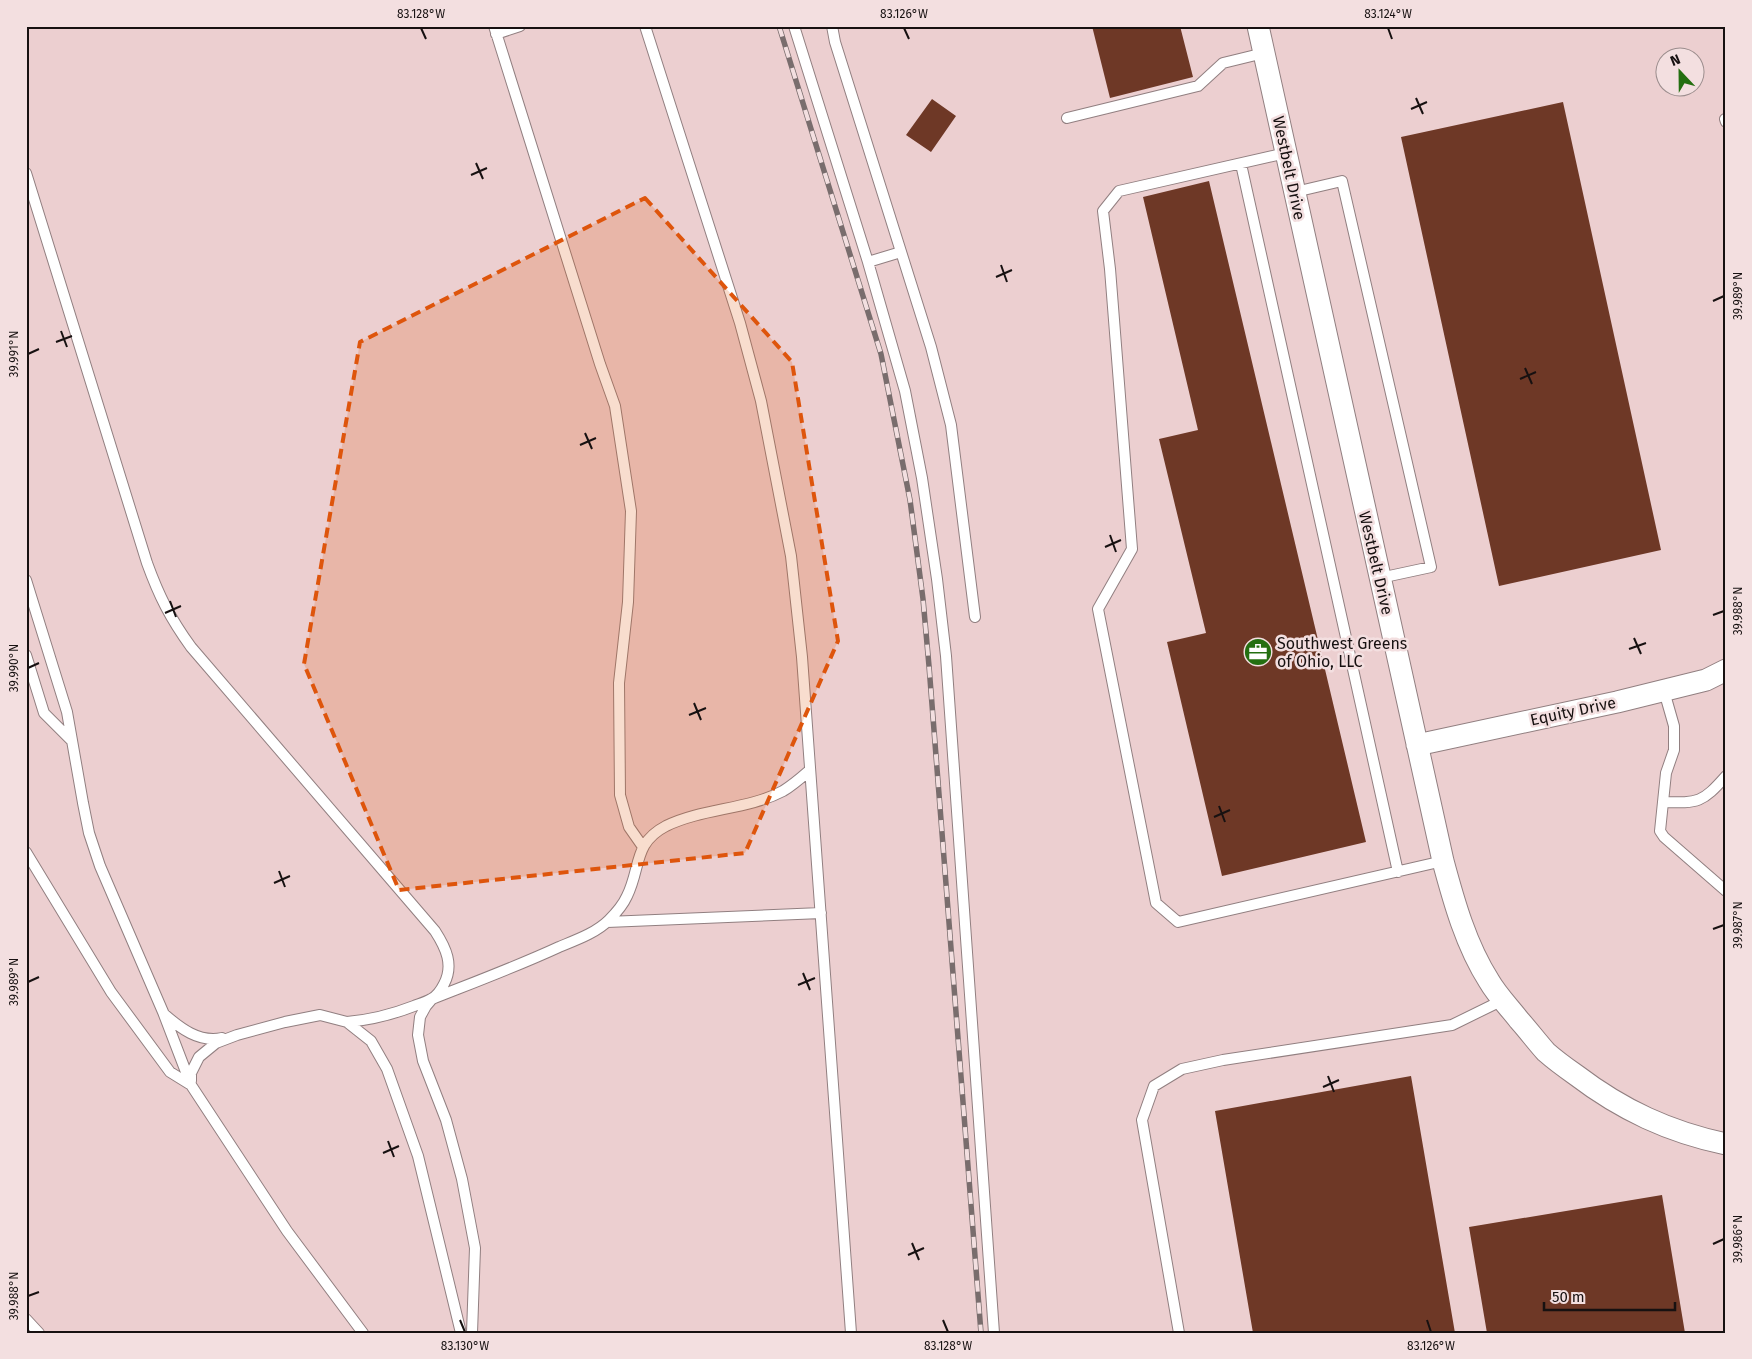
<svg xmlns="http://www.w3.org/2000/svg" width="1752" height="1359" viewBox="0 0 1752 1359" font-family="'Fira Sans',sans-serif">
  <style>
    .built { fill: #eccfd0; fill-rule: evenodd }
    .building { fill: #6e3826 }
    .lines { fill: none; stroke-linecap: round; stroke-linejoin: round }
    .lane-casing { stroke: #917f80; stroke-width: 12 }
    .street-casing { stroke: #917f80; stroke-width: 23 }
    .lane { stroke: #fff; stroke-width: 10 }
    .street { stroke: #fff; stroke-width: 21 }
    .rail-casing { stroke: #796d6d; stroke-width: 5.5 }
    .rail { stroke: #f3dfe0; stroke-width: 4; stroke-dasharray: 11; stroke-linecap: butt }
    .marked { fill: #de550c; fill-opacity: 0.2; stroke: #de550c; stroke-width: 4; stroke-dasharray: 10 6; stroke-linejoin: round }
    .ticks { fill: none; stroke: #171111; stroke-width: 2 }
    .labels { text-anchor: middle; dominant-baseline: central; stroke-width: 5; stroke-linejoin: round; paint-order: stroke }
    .street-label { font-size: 16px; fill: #171111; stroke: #f3dfe0 }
    .poi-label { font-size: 16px; fill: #171111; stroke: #f3dfe0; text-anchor: start }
    .neatline { fill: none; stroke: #171111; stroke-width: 2 }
    .ticks-label { font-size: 12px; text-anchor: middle; fill: #171111 }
  </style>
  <rect width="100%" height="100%" fill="#f3dfe0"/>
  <path class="built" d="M26,26H1726V1333H26ZM1664,58H1694V88H1664Z"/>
  <path class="building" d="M1092,26H1180L1193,77L1110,98Z
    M932,99L956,116L931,152L906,135Z
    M1563,102L1661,550L1499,586L1401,137Z
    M1209,181L1366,842L1222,876L1167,642L1206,633L1159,439L1198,430L1143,197Z
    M1411,1076L1455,1333H1253L1215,1111Z
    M1662,1195L1685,1333H1487L1469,1227Z"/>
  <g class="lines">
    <defs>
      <path id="lane" d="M494,26L600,364L615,406L631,511L628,602L619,683L620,795L629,827L643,847
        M645,26L740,323L761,401L791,556L802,657L851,1333
        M794,26L868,262L905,391L922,478L937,579L946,656L994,1333
        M832,26L835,42L931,347L951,425L975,617
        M496,34L520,26
        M1067,118L1198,86L1223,63L1264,53
        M1725,119L1726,122
        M1286,153L1119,191L1103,211L1110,269L1132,549L1098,609L1156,903L1178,922L1443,861
        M1241,164L1398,872
        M26,173L147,563C159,596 170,618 191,647L435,931C446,948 454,965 444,984C441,990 437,996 431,999C426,1002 419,1004 414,1006C391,1015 370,1020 347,1022
        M1295,192L1342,181L1431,567L1380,578
        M868,262L901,252
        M26,580L67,712L83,803L89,833L100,866L163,1012L191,1085
        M26,655L44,713L71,740
        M1664,691L1674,726V750L1666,773L1660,831L1664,837L1726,891
        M1663,802C1699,803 1702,803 1726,776
        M26,852L111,992L170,1072L191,1085L287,1231L363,1333
        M607,922L821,913
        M164,1014C180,1028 199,1043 222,1038
        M191,1081V1073L199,1057L216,1043L237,1035L285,1022L320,1015L347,1022L371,1041L387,1069L418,1156L461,1333
        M26,1319L39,1333
        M472,1333L475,1248L462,1179L446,1120L423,1061L418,1035L420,1017L426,1006L432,999C475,982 518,966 559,947C576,940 596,933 609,920C616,913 623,905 627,896C641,868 633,843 666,826C703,808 747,810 783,791C793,785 802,777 810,770
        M1179,1333L1142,1120L1154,1086L1182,1069L1223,1060L1452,1025L1503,1000"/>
      <path id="street" d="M1258,26L1443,861C1454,902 1466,945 1489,981C1497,995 1509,1007 1519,1020C1528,1030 1537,1042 1546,1052C1555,1060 1566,1068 1576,1075C1622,1110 1669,1132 1726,1144
        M1417,745L1617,702L1706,680L1726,670"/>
    </defs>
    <use href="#lane" class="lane-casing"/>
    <use href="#street" class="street-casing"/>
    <use href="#lane" class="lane"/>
    <use href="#street" class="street"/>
    <defs>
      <path id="rail" d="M779,26L881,354L910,500L923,599L929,666L981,1333"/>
    </defs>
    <use href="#rail" class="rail-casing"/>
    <use href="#rail" class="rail"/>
  </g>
  <path class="marked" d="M645,198L792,362L838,641L745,853L399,890L304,664L360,342Z"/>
  <path class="ticks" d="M421,28L426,39M904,28L909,39M1388,28L1392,39M1416,98L1423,114M1411,109L1427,102M476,163L483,179M471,175L487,168M1001,265L1007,282M996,277L1012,270M1713,301L1724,296M61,331L67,347M56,342L72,336M28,354L39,349M1525,368L1532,384M1520,379L1536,372M585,433L592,449M580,445L596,438M1110,535L1116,552M1105,547L1121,540M170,601L176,617M165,613L181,606M1713,615L1724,611M1634,638L1641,654M1629,649L1646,643M28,668L39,663M694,703L701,720M689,715L706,708M1219,806L1225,822M1214,817L1230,810M279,871L285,887M274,883L290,876M1713,929L1724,925M803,973L810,990M28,982L39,977M798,985L815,978M1328,1076L1334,1092M1323,1087L1339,1080M388,1141L394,1157M383,1153L399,1146M912,1243L919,1260M1713,1244L1724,1239M908,1255L924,1248M28,1296L39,1292M460,1320L465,1332M943,1320L948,1332M1427,1320L1431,1332"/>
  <defs>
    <symbol id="office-disc" viewBox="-11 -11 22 22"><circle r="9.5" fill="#246f11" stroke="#f3dfe0"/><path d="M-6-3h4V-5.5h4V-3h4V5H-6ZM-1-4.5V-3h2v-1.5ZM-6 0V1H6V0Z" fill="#fff"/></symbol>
  </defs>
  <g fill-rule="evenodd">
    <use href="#office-disc" x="1242" y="636" width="32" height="32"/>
  </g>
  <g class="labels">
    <g class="street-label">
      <text transform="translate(1289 168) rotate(78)">Westbelt Drive</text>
      <text transform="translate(1376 563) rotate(77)">Westbelt Drive</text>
      <text transform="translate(1573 711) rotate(-12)">Equity Drive</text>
    </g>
    <g class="poi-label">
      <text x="1277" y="643">Southwest Greens<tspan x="1277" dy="18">of Ohio, LLC</tspan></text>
    </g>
  </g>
  <rect width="1752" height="1359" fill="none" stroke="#f3dfe0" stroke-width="55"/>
  <g transform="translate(1680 72) rotate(338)"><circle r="24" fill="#f3dfe0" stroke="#9b8d8d"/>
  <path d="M0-4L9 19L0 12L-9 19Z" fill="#246f11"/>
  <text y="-8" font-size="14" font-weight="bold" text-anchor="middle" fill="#171111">N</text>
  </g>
  <path d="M1544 1302v8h131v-8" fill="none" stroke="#171111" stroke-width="2.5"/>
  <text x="1552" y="1302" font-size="15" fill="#171111" stroke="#f3dfe0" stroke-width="4" paint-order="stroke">50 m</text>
  <rect x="28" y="28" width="1696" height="1304" class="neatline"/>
  <g class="ticks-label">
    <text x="421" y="18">83.128°W</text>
    <text x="904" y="18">83.126°W</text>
    <text x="1388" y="18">83.124°W</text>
    <text transform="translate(1738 296) rotate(-90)" y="4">39.989°N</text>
    <text transform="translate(14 354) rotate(-90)" y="4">39.991°N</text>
    <text transform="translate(1738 611) rotate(-90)" y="4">39.988°N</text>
    <text transform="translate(14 668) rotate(-90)" y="4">39.990°N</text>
    <text transform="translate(1738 925) rotate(-90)" y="4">39.987°N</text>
    <text transform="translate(14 982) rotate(-90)" y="4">39.989°N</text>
    <text transform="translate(1738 1239) rotate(-90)" y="4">39.986°N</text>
    <text transform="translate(14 1296) rotate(-90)" y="4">39.988°N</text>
    <text x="465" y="1350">83.130°W</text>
    <text x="948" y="1350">83.128°W</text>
    <text x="1431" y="1350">83.126°W</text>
  </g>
</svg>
